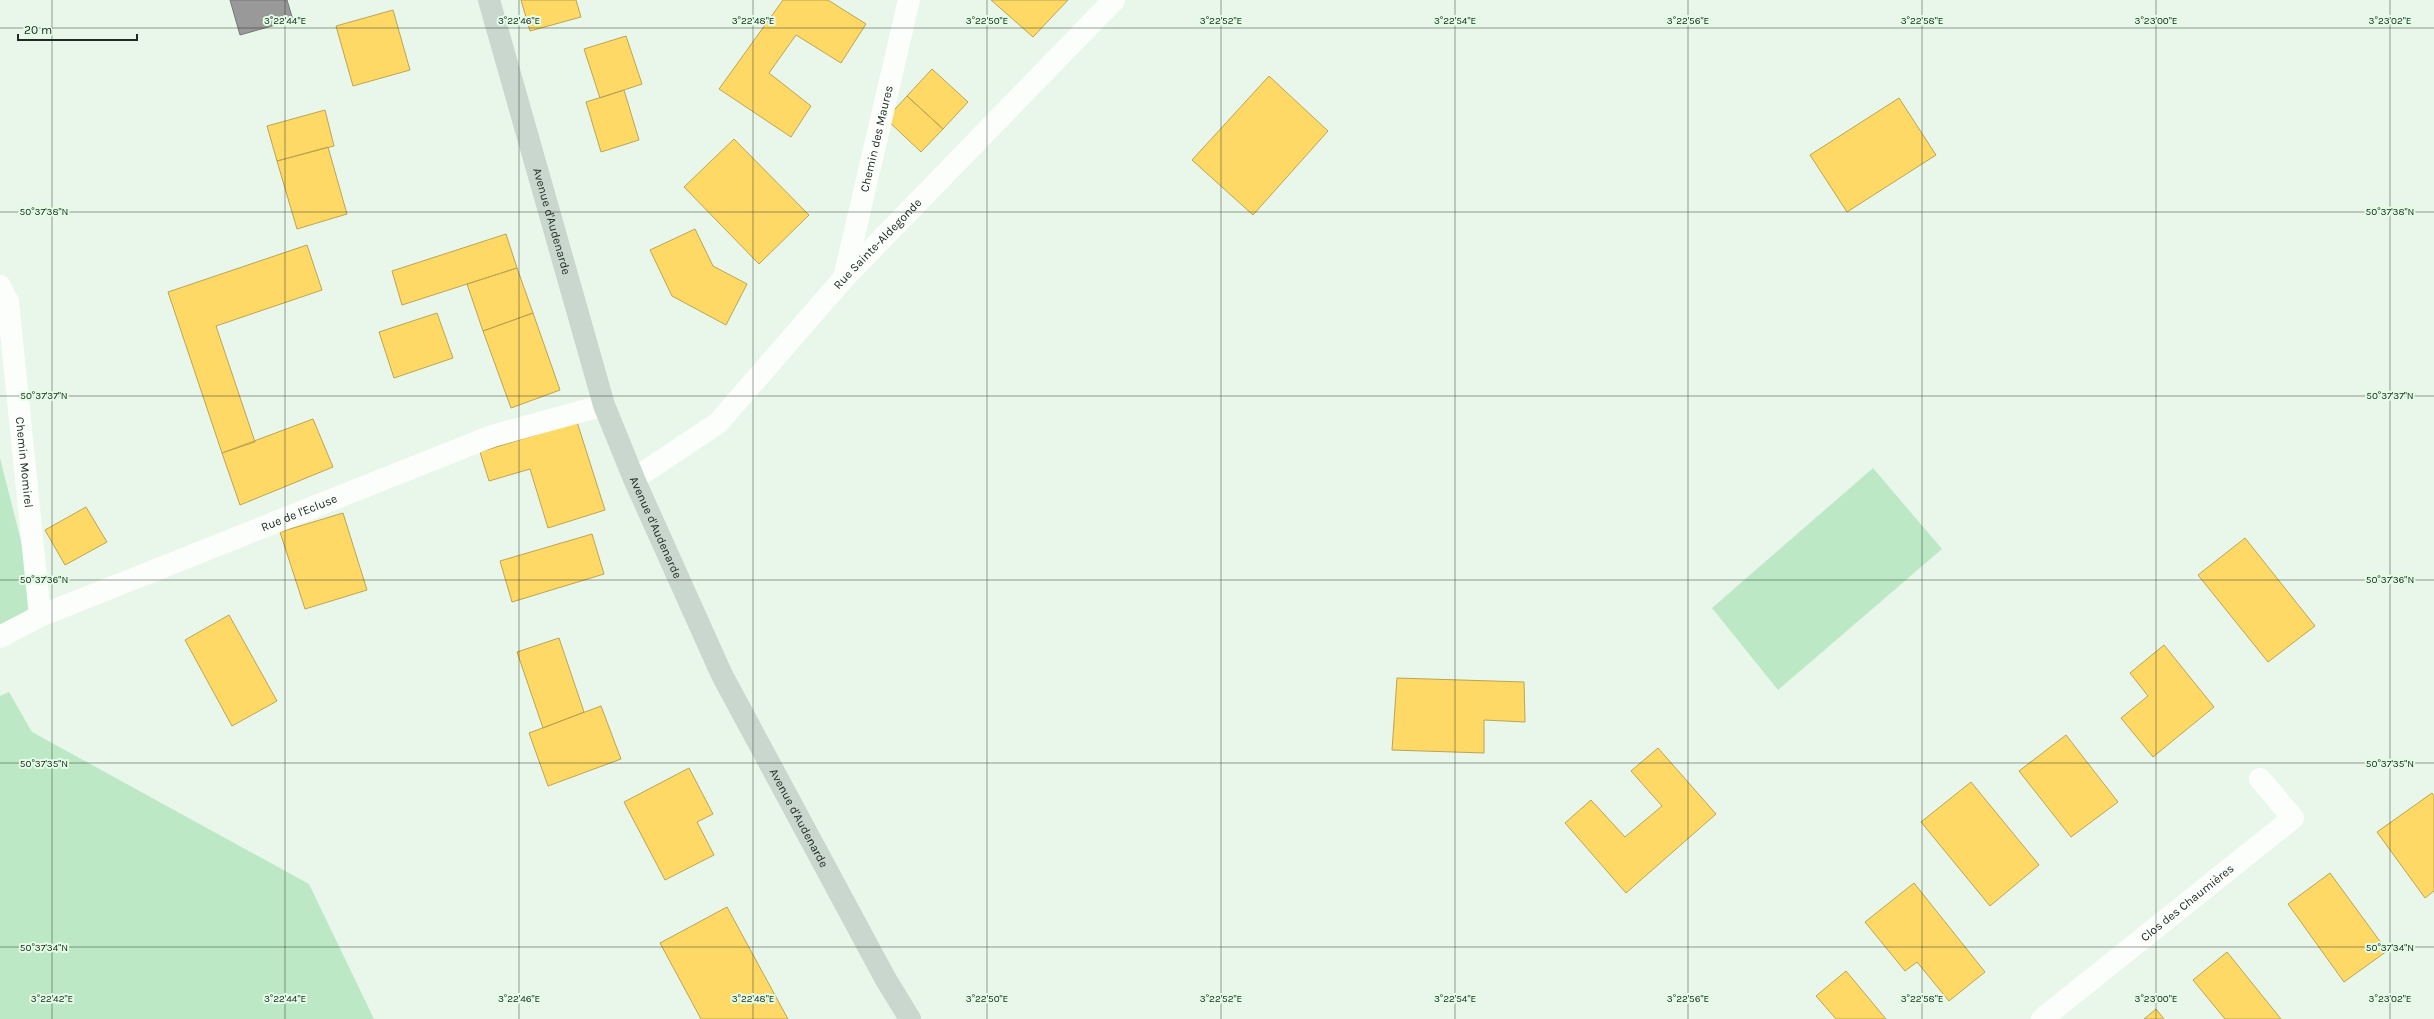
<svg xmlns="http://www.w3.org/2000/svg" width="2434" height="1019" viewBox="0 0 2434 1019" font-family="Karla,sans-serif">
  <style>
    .green { fill: #bde8c5 }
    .homes { fill: #ffd966; stroke: #bca452 }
    .industry { fill: #999; stroke: #757875 }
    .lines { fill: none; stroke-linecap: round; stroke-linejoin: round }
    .street { stroke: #fcfefc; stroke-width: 22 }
    .primary { stroke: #cad7ce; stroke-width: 22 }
    .ticks { fill: none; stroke: #202a22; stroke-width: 1; stroke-opacity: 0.45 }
    .labels { text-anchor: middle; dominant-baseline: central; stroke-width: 4; stroke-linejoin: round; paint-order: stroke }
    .street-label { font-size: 12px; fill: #202a22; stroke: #e2fde6 }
    .ticks-label { font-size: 10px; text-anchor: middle; fill: #202a22; stroke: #e2fde6; stroke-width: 4; stroke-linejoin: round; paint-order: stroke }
  </style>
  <rect width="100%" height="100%" fill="#e8f7ea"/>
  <path class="green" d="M0,458L40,616L0,637Z
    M1873,468L1942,549L1778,690L1712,608Z
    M9,692L32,732L309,884L374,1019H0V696Z"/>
  <path class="homes" d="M521,0H576L581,17L530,31Z
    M783,0H828L866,24L841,63L796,35L769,73L811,106L791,137L719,89Z
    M991,0H1068L1033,37Z
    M393,10L410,70L353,86L336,26Z
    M626,36L642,84L600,98L584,49Z
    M932,69L968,102L943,129L907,96Z
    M1269,76L1328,131L1253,215L1192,160Z
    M624,90L639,140L601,152L586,102Z
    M907,96L943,129L921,152L886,119Z
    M1899,98L1936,155L1847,212L1810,155Z
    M325,110L334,146L277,161L267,126Z
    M734,139L809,215L759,264L684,187Z
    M328,147L347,214L297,229L277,161Z
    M695,229L713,266L747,284L726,325L672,296L650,250Z
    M506,234L517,268L402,305L392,271Z
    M307,245L322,290L216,326L255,442L222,453L168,292Z
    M517,268L533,313L483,331L467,284Z
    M437,313L453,358L394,378L379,332Z
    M533,313L560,390L511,408L483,331Z
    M313,419L333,467L240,505L222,453Z
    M577,422L605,510L548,528L530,469L489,481L480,452Z
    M86,507L107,542L65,565L45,530Z
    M343,513L367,590L305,609L280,532Z
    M592,534L604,574L512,602L500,561Z
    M2245,538L2315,626L2268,662L2198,575Z
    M229,615L277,701L232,726L185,640Z
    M559,638L584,712L543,728L517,652Z
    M2164,645L2214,707L2153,757L2121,718L2148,696L2130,673Z
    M1397,678L1524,682L1525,722L1484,720V753L1392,750Z
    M601,706L621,759L548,786L529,733Z
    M2066,735L2118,802L2071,837L2019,771Z
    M1658,748L1716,814L1626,893L1565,823L1591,800L1625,837L1662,806L1631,771Z
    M689,768L713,814L697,822L714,855L665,880L624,802Z
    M1971,782L2039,865L1990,906L1921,822Z
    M2432,793L2434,796V891L2425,898L2377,832Z
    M2330,873L2387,951L2344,982L2288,904Z
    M1914,883L1985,972L1949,1001L1917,962L1905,971L1865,922Z
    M727,907L788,1019H701L660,943Z
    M2227,952L2281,1019H2225L2193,980Z
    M1846,971L1886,1019H1836L1816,996Z
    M2156,1009L2164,1019H2144Z"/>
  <path class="industry" d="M230,0H287L293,20L240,35Z"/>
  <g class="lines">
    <g class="street">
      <path id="s1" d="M844,278L909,0"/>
      <path id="s2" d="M0,286L8,302L40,616"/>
      <path id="s3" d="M634,479L718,423L844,278L1114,0"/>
      <path id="s4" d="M0,637L40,616L492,436L604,405"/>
      <path id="s5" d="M2042,1019L2293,818L2260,779"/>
    </g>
    <path class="primary" id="s6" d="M489,0L604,405L634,479L722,675L885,978L910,1019"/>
  </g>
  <path class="ticks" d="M52,0V1019M285,0V1019M519,0V1019M753,0V1019M987,0V1019M1221,0V1019M1455,0V1019M1688,0V1019M1922,0V1019M2156,0V1019M2390,0V1019M0,28H2434M0,212H2434M0,396H2434M0,580H2434M0,763H2434M0,947H2434"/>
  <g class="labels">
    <g class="street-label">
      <text stroke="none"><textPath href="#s1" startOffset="143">Chemin des Maures</textPath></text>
      <text stroke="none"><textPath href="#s6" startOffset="230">Avenue d'Audenarde</textPath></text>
      <text stroke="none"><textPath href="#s3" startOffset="341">Rue Sainte-Aldegonde</textPath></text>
      <text stroke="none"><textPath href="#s2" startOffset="179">Chemin Momirel</textPath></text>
      <text stroke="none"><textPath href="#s4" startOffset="324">Rue de l'Ecluse</textPath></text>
      <text stroke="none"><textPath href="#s6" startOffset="554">Avenue d'Audenarde</textPath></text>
      <text stroke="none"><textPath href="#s6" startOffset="878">Avenue d'Audenarde</textPath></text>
      <text stroke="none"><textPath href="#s5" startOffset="186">Clos des Chaumières</textPath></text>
    </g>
  </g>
  <g class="ticks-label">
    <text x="285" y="24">3°22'44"E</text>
    <text x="519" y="24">3°22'46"E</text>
    <text x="753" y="24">3°22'48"E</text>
    <text x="987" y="24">3°22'50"E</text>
    <text x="1221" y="24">3°22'52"E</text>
    <text x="1455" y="24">3°22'54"E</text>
    <text x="1688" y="24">3°22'56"E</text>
    <text x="1922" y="24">3°22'58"E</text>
    <text x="2156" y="24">3°23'00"E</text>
    <text x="2390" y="24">3°23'02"E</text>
    <text x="44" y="215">50°37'38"N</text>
    <text x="2390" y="215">50°37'38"N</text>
    <text x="44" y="399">50°37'37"N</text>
    <text x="2390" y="399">50°37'37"N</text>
    <text x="44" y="583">50°37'36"N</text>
    <text x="2390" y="583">50°37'36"N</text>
    <text x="44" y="767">50°37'35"N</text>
    <text x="2390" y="767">50°37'35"N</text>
    <text x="44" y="951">50°37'34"N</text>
    <text x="2390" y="951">50°37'34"N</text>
    <text x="52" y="1002">3°22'42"E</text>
    <text x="285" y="1002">3°22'44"E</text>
    <text x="519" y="1002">3°22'46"E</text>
    <text x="753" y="1002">3°22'48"E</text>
    <text x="987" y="1002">3°22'50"E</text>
    <text x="1221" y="1002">3°22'52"E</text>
    <text x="1455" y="1002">3°22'54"E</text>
    <text x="1688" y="1002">3°22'56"E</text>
    <text x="1922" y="1002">3°22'58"E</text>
    <text x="2156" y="1002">3°23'00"E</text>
    <text x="2390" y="1002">3°23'02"E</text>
  </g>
  <path d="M18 34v6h119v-6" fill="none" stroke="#202a22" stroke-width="2"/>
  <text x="24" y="34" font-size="12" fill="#202a22" stroke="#e2fde6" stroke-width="3" paint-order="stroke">20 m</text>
</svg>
